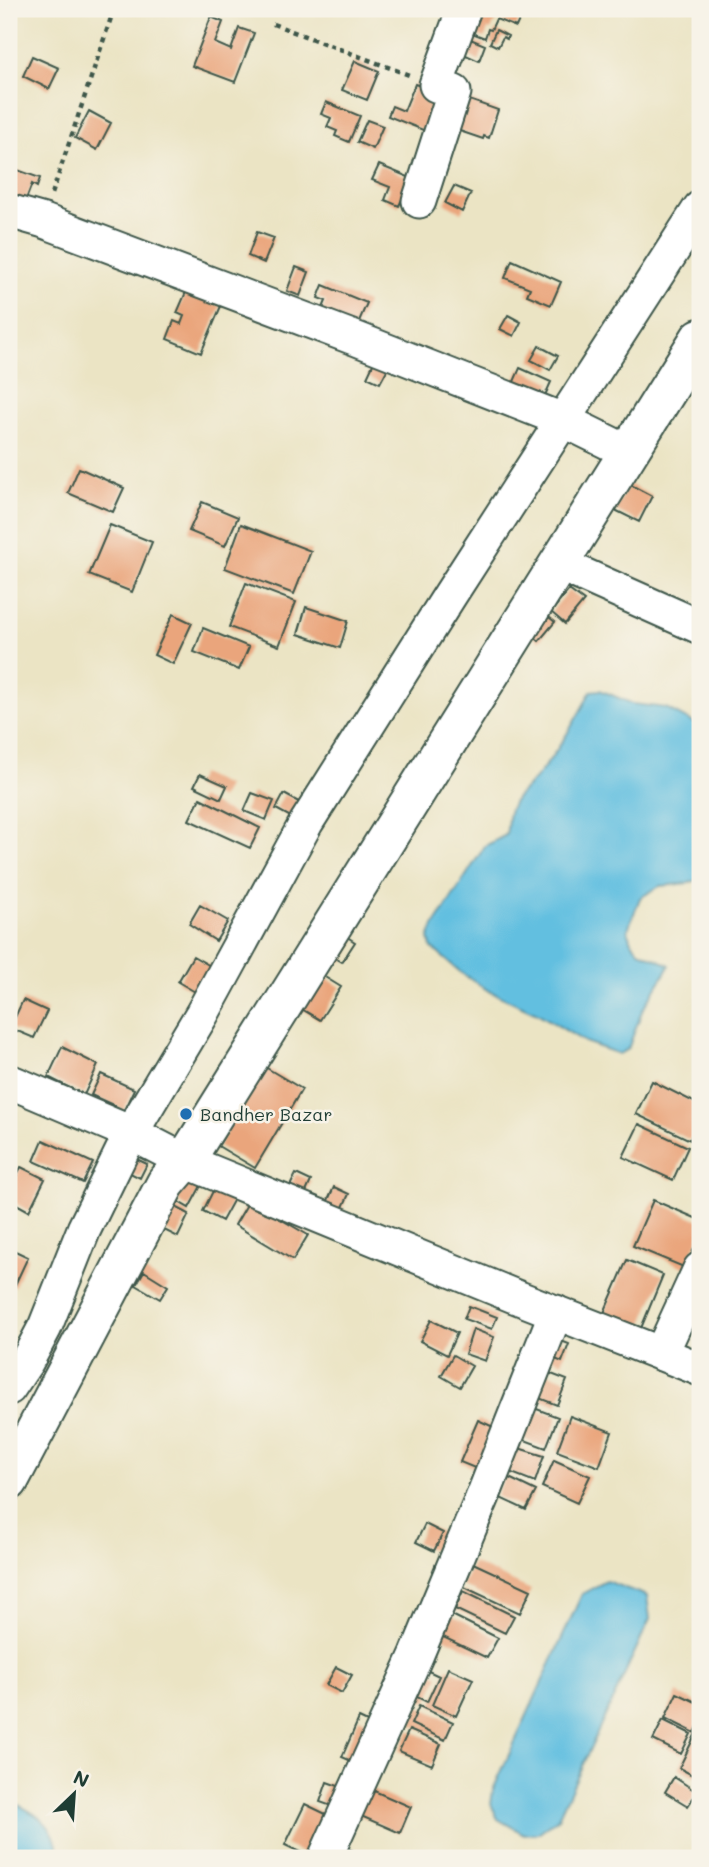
<svg xmlns="http://www.w3.org/2000/svg" width="709" height="1867" viewBox="0 0 709 1867" font-family="Mali,sans-serif">
  <style>
    .water { fill: #62bfe0; stroke: #407e8a; stroke-width: 2 }
    .building { fill: #eaa57c }
    .lines { fill: none; stroke-linecap: round; stroke-linejoin: round }
    .street-casing { stroke: #3e564a; stroke-width: 37 }
    .secondary-casing { stroke: #3e564a; stroke-width: 42 }
    .path { stroke: #3e564a; stroke-width: 4.5; stroke-dasharray: 5 5; stroke-linecap: butt }
    .street { stroke: #fff; stroke-width: 33 }
    .secondary { stroke: #fff; stroke-width: 38 }
    .poi-dot { fill: #1f6fb2; stroke: #f7f3e8; stroke-width: 2.5 }
    .labels { text-anchor: middle; dominant-baseline: central; stroke-width: 5; stroke-linejoin: round; paint-order: stroke }
    .poi-label { font-size: 18px; fill: #1f3d34; stroke: #f7f3e8; text-anchor: start }
  </style>
  <rect width="100%" height="100%" fill="#f7f3e8"/>
  <filter id="ink" filterUnits="userSpaceOnUse"><feTurbulence type="fractalNoise" baseFrequency=".0143" numOctaves="2"/><feDisplacementMap in="SourceGraphic" scale="14" xChannelSelector="R" yChannelSelector="G"/><feConvolveMatrix kernelMatrix="1 2 1 2 8 2 1 2 1" color-interpolation-filters="sRGB"/></filter>
  <filter id="wash" filterUnits="userSpaceOnUse"><feTurbulence type="fractalNoise" baseFrequency=".00686" numOctaves="4" result="noise"/><feDisplacementMap in="SourceGraphic" scale="28" xChannelSelector="R" yChannelSelector="G"/><feGaussianBlur stdDeviation="1.57" result="paint"/><feColorMatrix in="noise" values="0 0 0 0 0 0 0 0 0 0 0 0 0 0 0 0 0 1.4 0 .05"/><feComposite in="paint" operator="in"/></filter>
  <g filter="url(#wash)">
    <rect width="100%" height="100%" fill="#ebe4c4"/>
    <path class="water" d="M600,690L633,704L666,708L700,726V879L689,883L660,886L640,898L628,929L630,940L639,951L670,965L642,1011L628,1049L619,1054L585,1042L537,1013L489,991L464,975L431,947L429,938L434,926L485,846L506,835C508,826 507,818 510,809C516,794 529,787 538,775C559,750 576,720 591,691Z
      M606,1581L647,1596L650,1619L558,1818L538,1833L524,1834L498,1819L491,1804L493,1790L582,1594Z
      M9,1800C25,1809 44,1816 53,1834C58,1843 56,1853 65,1858H9Z"/>
    <g id="blocks">
      <path class="building" d="M473,9H482L503,17L505,12L520,18L516,27L496,19L491,30L488,29L485,38L464,30Z
        M211,17L223,22L215,43L231,50L239,28L254,33L235,82L192,66Z
        M496,30L508,36L507,39L503,37L498,47L490,43Z
        M463,36L485,45L479,61L457,51Z
        M32,56L59,68L49,89L23,76Z
        M355,61L379,71L367,100L342,90Z
        M415,84L443,95L428,132L388,116L392,106L404,111Z
        M458,96L498,110L489,138L484,136L483,139L448,127Z
        M326,102L360,116L349,142L335,136L337,131L327,127L331,118L321,114Z
        M89,111L111,123L97,150L75,138Z
        M367,120L383,126L373,149L357,142Z
        M379,165L411,178L399,206L385,200L390,187L372,180Z
        M9,167L40,178L37,187L32,184L25,202L9,196Z
        M454,186L471,193L462,212L445,203Z
        M257,232L274,238L264,263L248,256Z
        M512,260L561,282L551,305L527,295L530,288L505,278Z
        M296,267L309,272L300,296L287,291Z
        M323,285L367,303L353,335L318,320L326,301L318,298Z
        M186,292L221,306L201,353L167,339L174,321L181,324L184,316L177,313Z
        M508,315L521,322L514,336L500,329Z
        M539,346L558,356L550,370L531,360Z
        M374,362L388,368L380,383L367,377Z
        M520,368L551,382L539,409L508,395Z
        M79,468L124,488L113,512L68,493Z
        M629,484L652,496L639,522L615,510Z
        M202,502L238,517L225,546L189,531Z
        M241,524L311,551L294,594L225,568Z
        M110,525L152,542L132,592L89,575Z
        M246,583L296,602L279,646L229,627Z
        M569,590L584,601L565,624L551,612Z
        M306,607L348,621L340,648L298,634Z
        M173,614L192,623L173,664L154,655Z
        M545,614L555,622L539,641L529,632Z
        M203,628L249,647L239,670L194,652Z
        M200,774L227,786L221,799L194,786Z
        M252,793L274,801L266,820L244,811Z
        M284,794L306,806L298,821L276,809Z
        M200,798L260,828L250,848L189,820Z
        M200,905L228,921L216,941L189,924Z
        M341,933L355,942L342,962L327,953Z
        M193,956L212,967L197,993L178,982Z
        M315,971L341,987L320,1020L295,1005Z
        M23,1000L47,1011L34,1038L10,1028Z
        M62,1047L98,1065L84,1095L48,1077Z
        M265,1067L302,1089L255,1168L218,1146Z
        M101,1074L134,1089L124,1110L91,1095Z
        M652,1081L700,1105V1117L690,1140L636,1114Z
        M639,1124L688,1147L673,1180L623,1157Z
        M43,1140L93,1163L83,1183L34,1161Z
        M126,1154L147,1164L140,1178L120,1168Z
        M21,1167L45,1179L29,1211L9,1200V1190Z
        M296,1174L311,1181L302,1201L286,1194Z
        M190,1177L202,1184L189,1208L177,1201Z
        M334,1187L349,1194L339,1216L324,1209Z
        M214,1189L234,1199L222,1221L203,1211Z
        M653,1200L700,1220V1234L686,1268L633,1246Z
        M249,1201L308,1235L293,1260L235,1225Z
        M172,1205L189,1214L178,1237L160,1228Z
        M9,1248L28,1257L14,1287L9,1284Z
        M627,1260L663,1275L637,1338L600,1322Z
        M144,1271L168,1286L160,1299L136,1285Z
        M469,1306L497,1317L492,1329L464,1319Z
        M431,1320L457,1333L447,1355L420,1341Z
        M473,1329L494,1337L485,1361L465,1354Z
        M551,1337L569,1344L562,1362L544,1354Z
        M453,1355L472,1366L460,1387L441,1376Z
        M541,1370L567,1380L557,1405L531,1395Z
        M526,1405L558,1417L546,1448L514,1436Z
        M570,1416L612,1432L599,1467L557,1451Z
        M478,1420L500,1430L482,1471L460,1462Z
        M512,1446L544,1456L535,1482L504,1470Z
        M554,1460L590,1476L577,1503L542,1487Z
        M505,1476L536,1491L526,1510L496,1496Z
        M425,1524L443,1533L434,1551L416,1542Z
        M473,1563L531,1590L520,1613L462,1586Z
        M463,1591L514,1616L505,1633L455,1609Z
        M450,1614L498,1638L487,1658L439,1635Z
        M336,1667L352,1675L342,1693L326,1685Z
        M420,1667L439,1676L427,1702L407,1692Z
        M448,1668L473,1679L456,1716L432,1705Z
        M677,1693L700,1704V1722L695,1733L665,1718Z
        M419,1706L453,1722L445,1740L411,1724Z
        M359,1718L380,1728L363,1766L342,1757Z
        M663,1720L691,1734L681,1754L653,1740Z
        M700,1725V1779L679,1768Z
        M409,1730L441,1744L432,1765L399,1751Z
        M674,1777L697,1792L688,1806L665,1792Z
        M327,1782L344,1788L337,1808L320,1802Z
        M365,1787L411,1807L400,1833L354,1813Z
        M305,1804L332,1817L312,1858L285,1845Z
        M337,1844L370,1858H330Z"/>
    </g>
  </g>
  <g filter="url(#ink)">
    <use href="#blocks" fill-opacity="0" stroke="#3e564a" stroke-width="2"/>
    <g class="lines">
      <defs>
        <path id="street" d="M419,201L454,92L436,85L464,9
          M9,211L44,221L357,339L563,420L628,452
          M559,564L700,627
          M9,1081L131,1133L185,1161L514,1296L700,1369
          M661,1354L700,1269
          M9,1388L27,1361L45,1327L84,1229L131,1133L202,1014L306,823L450,595L700,208
          M325,1858L417,1654L483,1496L556,1312"/>
        <path id="secondary" d="M9,1481L166,1183L185,1161L700,338"/>
      </defs>
      <use href="#street" class="street-casing"/>
      <use href="#secondary" class="secondary-casing"/>
      <path class="path" d="M273,24L409,75
        M52,194L114,9"/>
      <use href="#street" class="street"/>
      <use href="#secondary" class="secondary"/>
    </g>
  </g>
  <circle class="poi-dot" cx="186" cy="1114" r="7"/>
  <g class="labels">
    <g class="poi-label">
      <text x="200" y="1114">Bandher Bazar</text>
    </g>
  </g>
  <rect width="709" height="1867" fill="none" stroke="#f7f3e8" stroke-width="35"/>
  <g transform="translate(74 1794) rotate(25)" stroke="#f7f3e8" stroke-width="5" paint-order="stroke">
  <path d="M0-5L12 26L0 18L-12 26Z" fill="#1f3d34"/>
  <text y="-10" font-size="19" font-weight="bold" text-anchor="middle" fill="#1f3d34">N</text>
  </g>
</svg>
